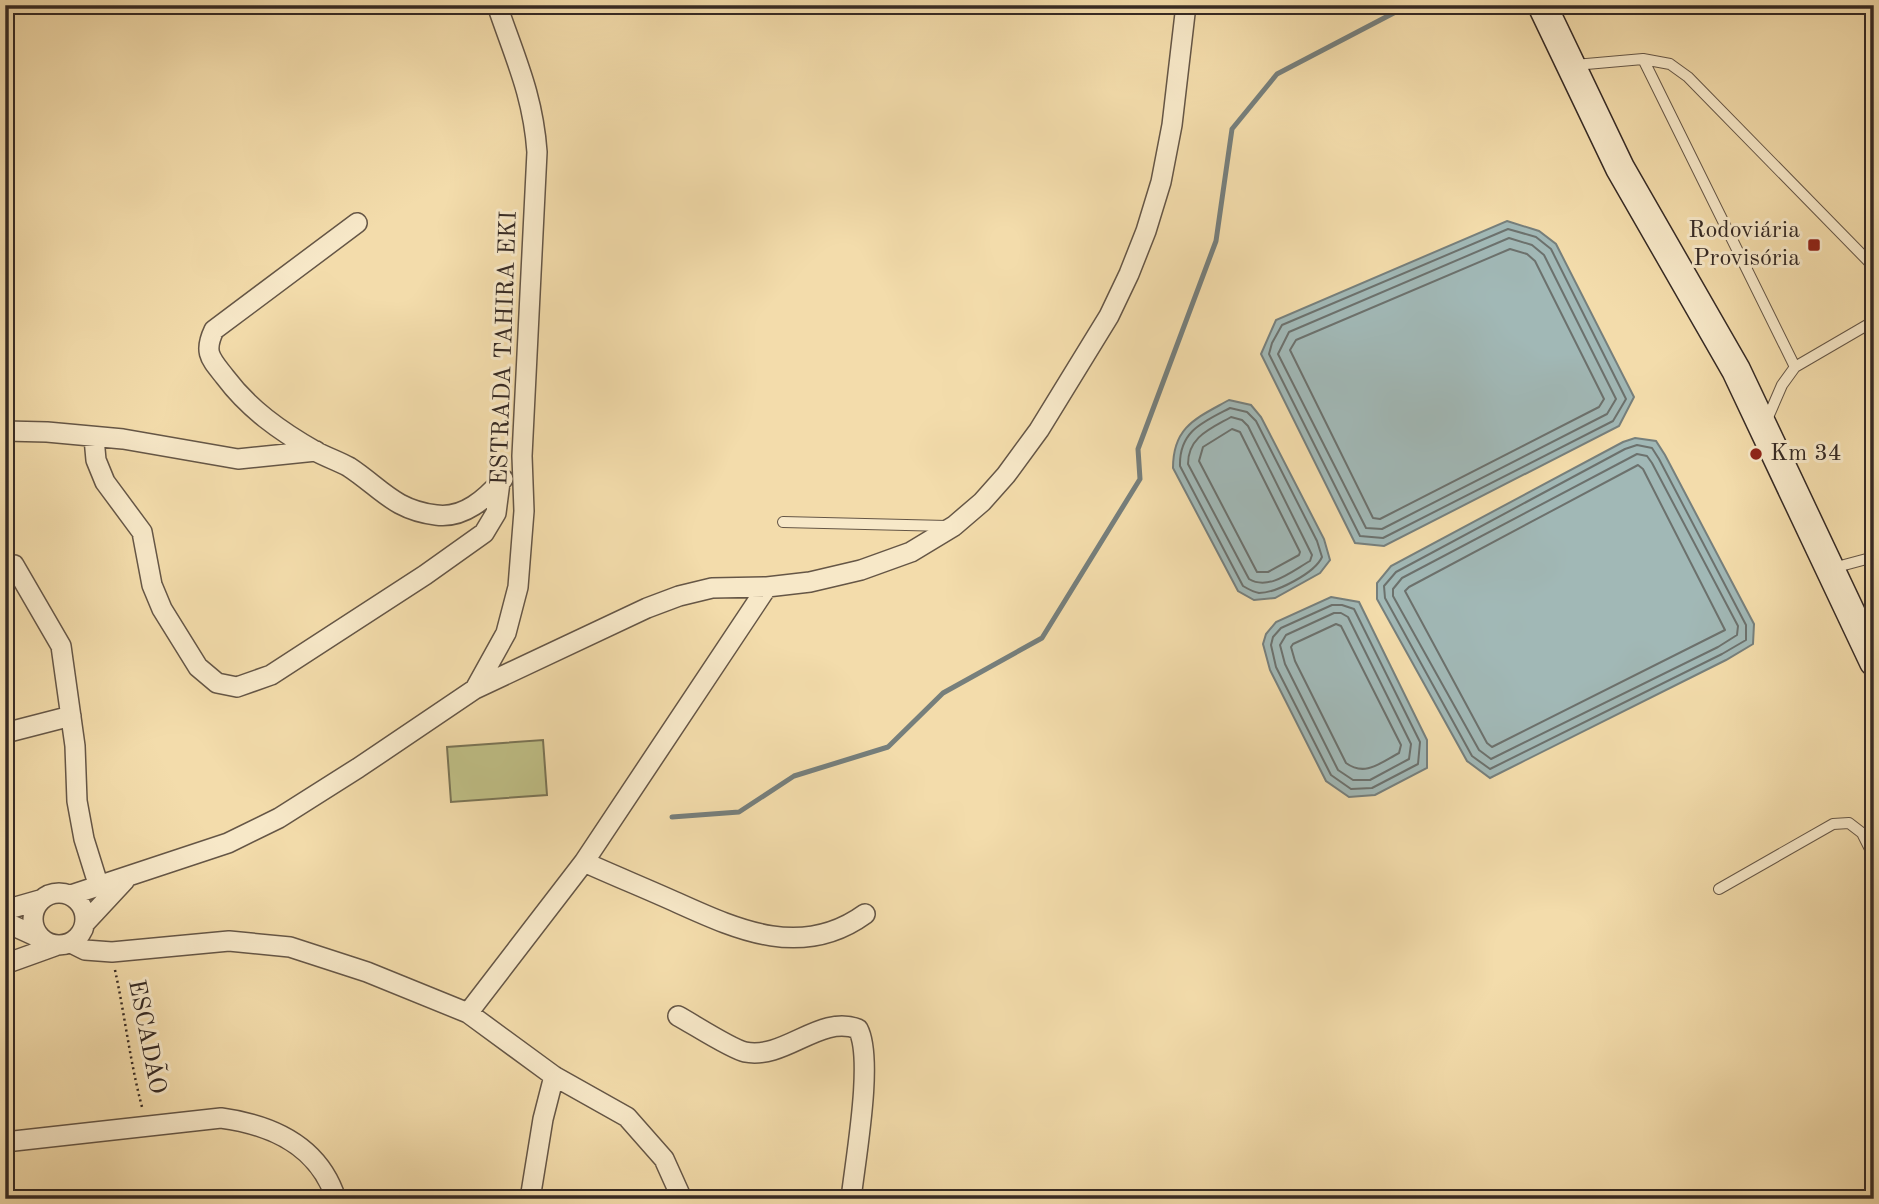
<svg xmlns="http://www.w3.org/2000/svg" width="1879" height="1204" viewBox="0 0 1879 1204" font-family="'Old Standard TT',serif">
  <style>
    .green { fill: #bfbf86; stroke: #7a7455; stroke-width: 2 }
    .water { fill: #a1b8b6; stroke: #767f7c; stroke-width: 2 }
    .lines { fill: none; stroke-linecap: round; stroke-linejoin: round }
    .shore { stroke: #6c716d; stroke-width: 2 }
    .stream { stroke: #767f7c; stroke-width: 5 }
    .lane-casing { stroke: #655646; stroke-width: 12 }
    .street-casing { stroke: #655646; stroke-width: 22 }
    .secondary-casing { stroke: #362a24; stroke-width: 31 }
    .path { stroke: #362a24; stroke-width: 2.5; stroke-dasharray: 2 3.5; stroke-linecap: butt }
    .lane { stroke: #f7e8c8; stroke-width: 10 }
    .street { stroke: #f7e8c8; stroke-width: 19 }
    .secondary { stroke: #f7e8c8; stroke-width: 28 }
    .poi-dot { fill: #8f2418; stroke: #f7e8c8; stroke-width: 2.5 }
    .labels { text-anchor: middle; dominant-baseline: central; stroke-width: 6; stroke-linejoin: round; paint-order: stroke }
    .poi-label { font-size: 24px; fill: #362a24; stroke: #f7e8c8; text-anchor: end }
    .street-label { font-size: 24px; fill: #362a24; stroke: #f7e8c8 }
  </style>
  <rect width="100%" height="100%" fill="#f3dcab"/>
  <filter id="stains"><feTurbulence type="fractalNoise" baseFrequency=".00286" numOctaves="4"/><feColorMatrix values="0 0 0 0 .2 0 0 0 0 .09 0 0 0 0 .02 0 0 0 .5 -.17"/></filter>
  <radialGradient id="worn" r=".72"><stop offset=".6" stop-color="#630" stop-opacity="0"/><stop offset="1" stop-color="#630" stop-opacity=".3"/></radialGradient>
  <path class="green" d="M543,740L547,795L451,802L447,747Z"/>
  <path class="water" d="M1507,221L1539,231L1556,244L1634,397L1619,426L1384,546L1355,543L1261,354L1276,320Z
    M1229,400L1251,405L1261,417L1324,539L1330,560L1320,573L1275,598L1254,600L1238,591L1173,468C1173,426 1197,418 1229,400Z
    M1635,438L1656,441L1665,455L1754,624L1753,644L1726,660L1490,778L1467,761L1377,599V583L1391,566L1623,442Z
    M1331,597L1359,602L1427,740V768L1375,795L1349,797L1326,781L1270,670L1263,644L1266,634L1276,622Z"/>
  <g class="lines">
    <path class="shore" d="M1508,229L1536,237L1551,249L1626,399L1613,421L1383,538L1360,536L1269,354L1272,343L1282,325Z
      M1509,238L1532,245L1544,255L1616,399L1607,414L1382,529L1366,528L1278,354L1289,332Z
      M1510,249L1527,254L1535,261L1604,399L1599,407L1380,519L1373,518L1290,350L1296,340Z
      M1230,408L1247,412L1256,421L1317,541L1322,557C1315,573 1276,593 1259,593C1253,592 1248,589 1243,586L1180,466C1179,431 1203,422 1230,408Z
      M1231,417L1242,420L1248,426L1312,555L1310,561C1292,571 1269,591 1249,579L1188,464C1188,437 1210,429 1231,417Z
      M1232,429L1240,432L1300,552L1299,555L1268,572H1257L1199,461L1203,447Z
      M1637,445L1652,448L1659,459L1746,625V640L1722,654L1490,769L1472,756L1385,598L1384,586L1396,572L1625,449Z
      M1637,454L1647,456L1652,463L1738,626L1737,635L1718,647L1491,759L1479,750L1393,596V589L1402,578Z
      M1638,465L1643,469L1725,630L1492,747L1487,743L1405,591L1409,587Z
      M1332,605H1342L1354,609L1420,742L1418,764L1372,788L1351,789L1331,775L1276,667L1271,645L1273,637L1281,628Z
      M1341,613L1348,617L1411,744L1409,759L1370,780H1353L1338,770L1285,664L1280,645L1286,635L1334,613Z
      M1336,624L1341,626L1401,745L1399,753C1380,763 1365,777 1346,763L1295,661L1291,647L1293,644Z"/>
    <path class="stream" d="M1438,5L1456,11L1471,5
      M672,817L739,812L794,776L888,747L943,693L1042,638L1140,479L1138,449L1216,241L1232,129L1277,74L1409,5"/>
    <defs>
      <path id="lane" d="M1643,59L1795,367
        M1575,65L1643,59L1670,64L1688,77L1874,267
        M1769,415L1782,385L1795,367L1874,321
        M783,522L947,526
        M1833,568L1874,557
        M1719,889L1833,824L1849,823L1862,833L1874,857"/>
      <path id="street" d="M357,223L214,330C203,353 211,359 225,377C249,409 280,431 315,451C326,457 338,461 349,467C381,488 394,510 436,515C464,519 486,498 503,479
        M5,431L47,432L123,439L238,459L316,451
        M94,438L96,460L105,482L142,532L152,585L162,609L198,667L217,683L237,687L271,675L425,575L484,533L496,513L500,482
        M14,565L61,646L75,746L77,801L84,839L99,887
        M475,689L506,633L518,587L524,511L522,456L537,152C533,95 515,58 497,5
        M5,733L71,716
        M584,862C615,876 647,889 678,903C740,931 803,959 865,914
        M33 919a26 26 0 1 1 52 0a26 26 0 1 1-52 0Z
        M71,895L228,843L279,818L358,768L475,689L647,608L679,596L712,588L767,587L810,582L861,570L911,552L954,526L982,502L1006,475L1039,430L1109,316L1129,274L1146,231L1161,182L1172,125L1186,5
        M5,910L40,900
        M5,922L40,938
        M85,923L125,880
        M71,943L85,950L112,952L229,941L290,947L367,972L468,1013L554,1076L627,1117L664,1159L682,1199
        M5,964L55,946
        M468,1013L584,862L767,587
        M678,1016C693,1024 731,1049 745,1052C785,1060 820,1014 858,1029C874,1059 855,1161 851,1199
        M5,1142L221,1118C273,1125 319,1146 336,1199
        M530,1199L543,1119L554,1076"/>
      <path id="secondary" d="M1542,5L1620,168L1736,370L1874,662"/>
    </defs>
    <use href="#lane" class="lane-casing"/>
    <use href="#street" class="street-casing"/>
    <use href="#secondary" class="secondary-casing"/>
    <path class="path" d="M115,970C125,1016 130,1062 142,1107"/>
    <use href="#lane" class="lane"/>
    <use href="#street" class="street"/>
    <use href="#secondary" class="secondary"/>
  </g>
  <g class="poi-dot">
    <rect x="1807" y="238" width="14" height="14" rx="3.5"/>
    <circle cx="1756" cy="454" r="7"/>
  </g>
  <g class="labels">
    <g class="poi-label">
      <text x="1800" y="231">Rodoviária<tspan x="1800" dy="28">Provisória</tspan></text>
      <text x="1770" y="454" text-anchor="start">Km 34</text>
    </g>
    <g class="street-label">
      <text transform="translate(505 348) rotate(-88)">ESTRADA TAHIRA EKI</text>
      <text transform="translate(146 1037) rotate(79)">ESCADÃO</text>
    </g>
  </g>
  <rect width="1879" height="1204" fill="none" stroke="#f3dcab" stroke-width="28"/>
  <rect x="7" y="7" width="1865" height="1190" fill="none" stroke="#362a24" stroke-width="3.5"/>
  <rect x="14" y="14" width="1851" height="1176" fill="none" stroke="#362a24" stroke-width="2"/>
  <rect width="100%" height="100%" filter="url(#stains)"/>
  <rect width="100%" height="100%" fill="url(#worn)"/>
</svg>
